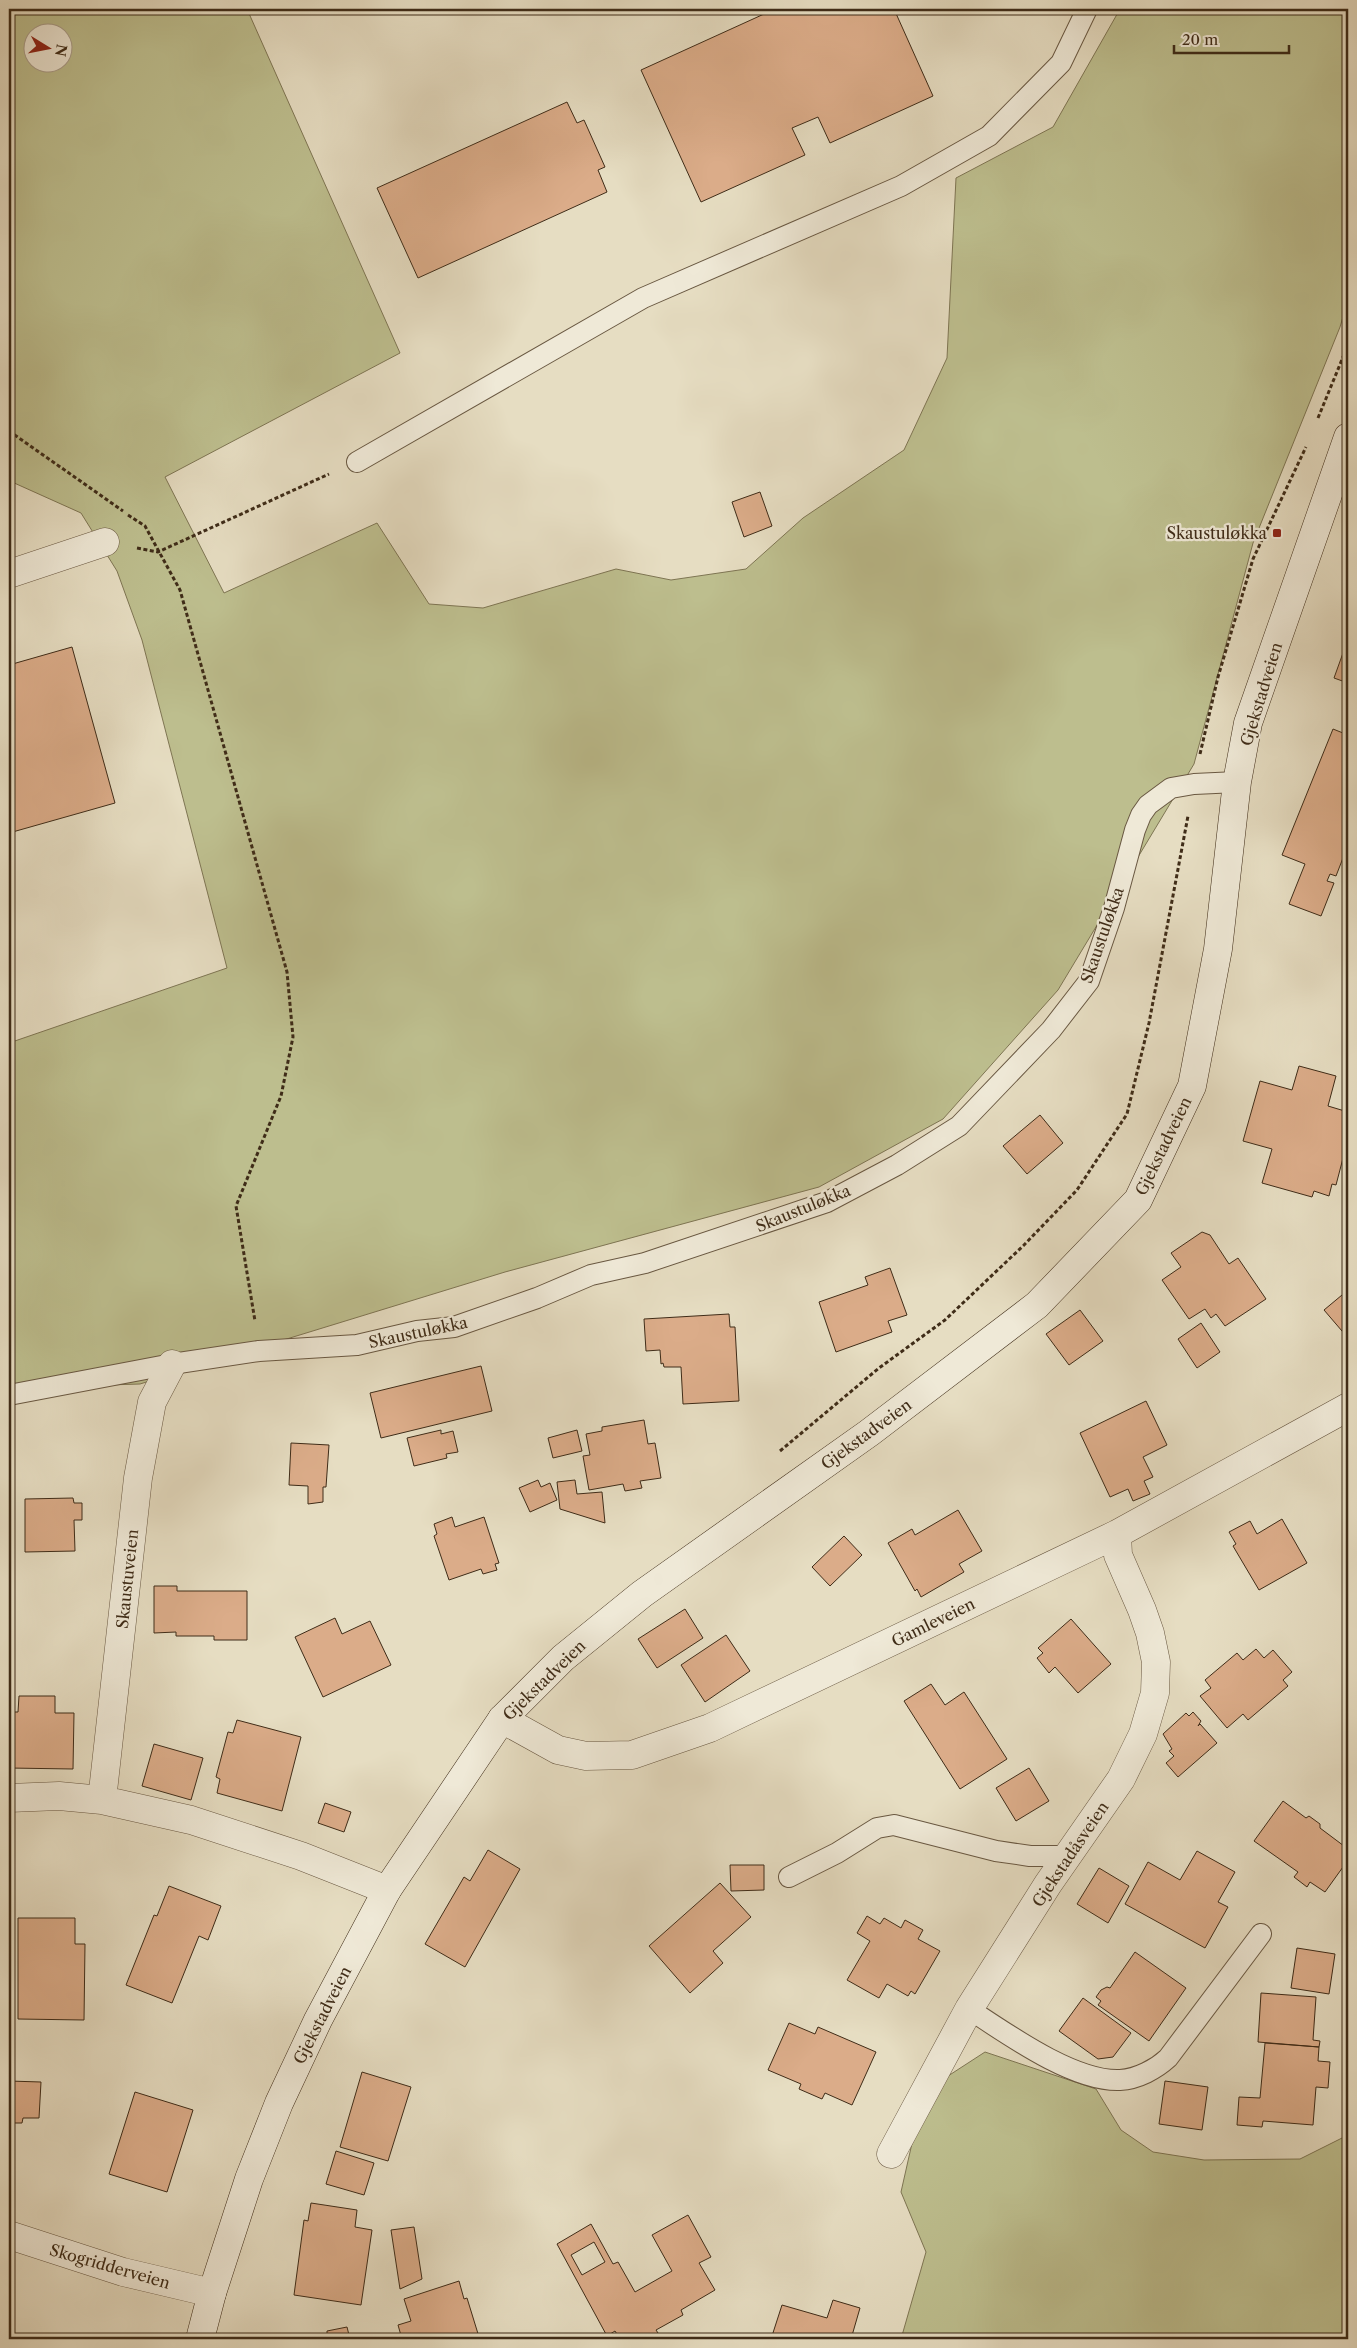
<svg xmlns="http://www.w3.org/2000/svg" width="1357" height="2348" viewBox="0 0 1357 2348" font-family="'Libre Caslon Text',serif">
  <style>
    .green { fill: #bdbe8e; stroke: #7e7553; fill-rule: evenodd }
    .building { fill: #dbac89; stroke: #3f2c18; fill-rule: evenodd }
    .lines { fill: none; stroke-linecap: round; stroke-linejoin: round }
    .lane-casing { stroke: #695842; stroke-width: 22 }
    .street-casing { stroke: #695842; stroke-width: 29 }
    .secondary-casing { stroke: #3f2c18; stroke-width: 29 }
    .path { stroke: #3f2c18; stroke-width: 3; stroke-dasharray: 4 2.5; stroke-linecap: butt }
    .lane { stroke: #efe9d7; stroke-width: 20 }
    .street { stroke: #efe9d7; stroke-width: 28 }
    .secondary { stroke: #efe9d7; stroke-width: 28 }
    .poi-dot { fill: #8f2418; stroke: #efe9d7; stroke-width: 2 }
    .labels { text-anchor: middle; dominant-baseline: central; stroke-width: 4.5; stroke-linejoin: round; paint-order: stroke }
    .poi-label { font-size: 16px; fill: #3f2c18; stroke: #efe9d7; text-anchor: end }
    .street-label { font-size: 16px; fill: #3f2c18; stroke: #efe9d7 }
  </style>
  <rect width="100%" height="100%" fill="#e6ddc2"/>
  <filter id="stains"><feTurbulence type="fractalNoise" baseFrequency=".004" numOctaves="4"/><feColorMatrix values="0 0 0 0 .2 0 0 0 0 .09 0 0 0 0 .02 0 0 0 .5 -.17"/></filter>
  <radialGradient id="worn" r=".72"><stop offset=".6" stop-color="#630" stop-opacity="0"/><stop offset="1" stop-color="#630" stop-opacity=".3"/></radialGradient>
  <path class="green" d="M9,9H247L400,353L165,477L224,593L377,523L429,604L483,608L616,569L671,580L746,569L803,518L904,450L947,358L956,178L1053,127L1120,9H1348V300L1340,327L1253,543L1194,764L1058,990L943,1119L819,1187L505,1272L140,1384L9,1388V1043L227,968L142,640L117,571L81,513L12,482L9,487ZM32,32H62V62H32Z
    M985,2052L1096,2089L1121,2130L1153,2152L1204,2160L1300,2159L1348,2135V2339H901L926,2252L901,2192L915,2130L948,2076Z"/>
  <path class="building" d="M775,9H894L933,96L830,143L818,117L792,128L805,155L701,202L641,70Z
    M567,102L577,123L584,120L605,167L598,170L607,192L418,278L377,188Z
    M760,492L772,526L744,537L732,502Z
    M1348,639V683L1334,678Z
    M72,647L115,803L9,833V665Z
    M1333,729L1348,735V845L1336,876L1330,874L1327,881L1334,883L1321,916L1289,904L1305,864L1282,855Z
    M1299,1066L1336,1076L1328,1106L1348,1112V1139L1336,1185L1332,1184L1329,1196L1314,1191L1312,1197L1262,1183L1272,1149L1243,1141L1260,1081L1292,1090Z
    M1040,1115L1063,1143L1027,1174L1003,1146Z
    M1202,1232L1210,1235L1229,1264L1238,1258L1266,1299L1225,1326L1216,1314L1211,1318L1205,1309L1189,1319L1162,1280L1181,1267L1171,1253Z
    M890,1268L907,1315L888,1321L892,1332L836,1352L819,1302L868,1285L865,1277Z
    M1348,1290V1338L1324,1310Z
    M1080,1310L1103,1341L1069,1365L1046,1334Z
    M729,1314L730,1327H735L739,1401L683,1404L681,1367H664L663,1363L661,1364L660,1350L646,1351L644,1319Z
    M1201,1323L1220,1352L1197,1368L1178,1339Z
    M481,1366L492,1411L381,1438L370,1393Z
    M1146,1401L1167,1445L1143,1457L1153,1477L1144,1481L1150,1494L1133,1501L1128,1489L1110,1497L1080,1433Z
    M644,1420L648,1444L655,1443L661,1478L640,1481L642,1488L625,1491L623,1484L589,1490L583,1456L590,1455L586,1434L602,1431V1427Z
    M441,1430V1434L453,1431L458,1452L446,1454L447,1458L414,1466L407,1438Z
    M577,1430L582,1451L553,1458L548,1438Z
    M291,1443L329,1445L326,1487H323V1502L308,1504V1486L289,1485Z
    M538,1480L541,1487L550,1483L557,1500L530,1512L519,1488Z
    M575,1480L577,1494L602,1492L605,1523L560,1509L557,1482Z
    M73,1498L74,1503H82V1520H74L75,1551L25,1552V1499Z
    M958,1510L982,1551L959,1564L964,1572L921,1597L917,1589L915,1591L888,1543L912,1529L915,1535Z
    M452,1517L455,1527L484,1517L499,1563L495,1564L497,1570L483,1574L481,1569L449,1580L434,1536L437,1534L434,1524Z
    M1282,1519L1307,1563L1259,1590L1233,1546L1236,1544L1229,1532L1250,1521L1257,1534Z
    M844,1536L862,1555L830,1586L812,1567Z
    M154,1586H177V1591H247V1640H214V1636H176V1632L154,1633Z
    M685,1609L703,1638L657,1668L638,1639Z
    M335,1618L342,1634L370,1621L391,1665L323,1697L295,1637Z
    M1071,1619L1111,1664L1078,1693L1055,1667L1049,1673L1037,1658L1043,1653L1038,1648Z
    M726,1635L750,1671L705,1702L681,1665Z
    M1256,1649L1264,1658L1273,1650L1292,1672L1283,1680L1288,1686L1248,1720L1243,1714L1227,1728L1200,1696L1211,1688L1205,1680L1237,1653L1243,1660Z
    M931,1684L945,1705L964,1692L1007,1759L960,1789L904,1701Z
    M19,1696H55V1713H74L73,1769L9,1768V1712H18Z
    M1193,1712L1201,1721L1198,1726L1200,1724L1217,1743L1178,1777L1166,1763L1174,1756L1169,1751L1172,1749L1163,1734L1186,1713L1189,1716Z
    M237,1720L301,1737L282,1811L217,1793L220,1779L216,1777L228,1732L233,1733Z
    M154,1744L203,1758L191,1800L142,1786Z
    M1029,1768L1049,1801L1016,1821L996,1788Z
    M1283,1801L1306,1818L1309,1816L1320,1824V1828L1348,1849V1860L1325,1892L1310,1882L1307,1887L1294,1877L1298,1872L1254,1841Z
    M325,1803L351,1812L344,1832L318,1823Z
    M488,1850L520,1869L465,1967L425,1944L464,1877L470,1881Z
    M1197,1851L1235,1872L1218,1902L1228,1907L1205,1948L1125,1904L1148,1862L1180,1880Z
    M730,1865H764V1890L731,1891Z
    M1099,1868L1129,1886L1108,1923L1077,1904Z
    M720,1883L751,1917L713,1951L723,1963L690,1993L649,1946Z
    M169,1886L221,1906L208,1940L199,1936L172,2003L126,1985L154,1915L157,1916Z
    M867,1916L880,1924L884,1918L901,1928L905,1920L923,1930L918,1939L940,1951L915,1994L911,1991L908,1996L887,1984L879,1998L847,1980L870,1941L857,1933Z
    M18,1918H75V1944H85L84,2020L18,2019Z
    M1297,1948L1335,1954L1329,1994L1291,1988Z
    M1135,1952L1186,1988L1149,2041L1098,2005L1101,2001L1096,1997L1101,1990L1107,1987L1110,1988Z
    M1261,1993L1316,1997L1313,2040L1320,2041L1319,2047L1258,2042Z
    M1083,1998L1131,2033L1113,2057L1098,2059L1059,2031Z
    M9,2004H11L9,2040Z
    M789,2023L815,2034L818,2027L876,2052L852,2105L825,2093L822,2099L799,2089L801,2084L768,2070Z
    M1265,2043L1319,2047L1318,2061L1330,2062L1328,2088L1316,2087L1313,2125L1263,2121L1262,2127L1237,2125L1239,2097L1260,2098Z
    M362,2072L411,2087L388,2161L340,2147Z
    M9,2081L41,2082L39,2118H23L22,2123H9Z
    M1165,2081L1208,2087L1202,2130L1159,2124Z
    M135,2092L193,2110L167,2192L109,2174Z
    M336,2151L374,2163L364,2195L326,2184Z
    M311,2203L357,2210L355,2227L372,2230L361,2305L294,2295L304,2220L308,2221Z
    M688,2215L711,2257L699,2263L715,2290L681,2310L683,2315L656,2330L662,2339H620L615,2331L607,2336L557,2244L591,2224L613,2264L618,2262L635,2292L672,2271L652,2235ZM594,2242L605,2262L582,2275L571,2255Z
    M414,2227L422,2279L400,2289L391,2230Z
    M459,2281L464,2299L467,2298L479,2337L471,2339H402L398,2325L411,2321L404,2299Z
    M833,2300L860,2308L851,2339H771L782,2305L827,2318Z
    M347,2327L350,2339H306L327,2334V2331Z"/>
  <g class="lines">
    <defs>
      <path id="lane" d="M357,462L643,298L901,186L989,136L1061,63L1087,9
        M9,1395L172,1364L259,1351L357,1345L417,1331L454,1327L537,1298L591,1275L645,1263L827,1202L897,1165L959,1126L1051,1030L1089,981L1114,908L1135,830L1141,815L1148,805L1171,788L1194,784L1237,782
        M789,1877L837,1853L877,1828L894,1825L996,1851L1030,1856H1066
        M969,2009C1007,2034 1074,2082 1120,2080C1138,2079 1156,2069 1168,2058L1261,1934"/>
      <path id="street" d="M9,574L105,542
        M502,1719L558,1750L586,1756L632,1755L710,1728L1117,1534L1348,1407
        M9,1798L59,1796L102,1800L191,1820L301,1856L387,1890
        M102,1800L138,1478L152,1402L172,1364
        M891,2154L969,2009L1048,1884L1121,1779L1143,1734L1155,1693L1156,1662L1150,1633L1142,1610L1118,1555L1117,1534
        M9,2235L123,2272L212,2293"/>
      <path id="secondary" d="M200,2339L212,2293L249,2179L279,2103L318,2020L387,1890L502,1719L563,1658L642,1594L869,1433L1037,1305L1138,1200L1192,1086L1218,949L1237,782L1248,723L1348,437"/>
    </defs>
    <use href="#lane" class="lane-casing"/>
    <use href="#street" class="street-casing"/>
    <use href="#secondary" class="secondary-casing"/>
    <path class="path" d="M1318,418L1348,345
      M9,431L123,511
      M128,515L145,526L180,590L287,972L293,1037L281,1096L236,1206L255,1321
      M137,548L158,552L329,474
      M1200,754L1218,677L1253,559L1306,447
      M780,1451L879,1368L945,1320L1024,1245L1077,1190L1127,1114L1149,1023L1188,816"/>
    <use href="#lane" class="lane"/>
    <use href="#street" class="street"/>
    <use href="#secondary" class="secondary"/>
  </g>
  <rect class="poi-dot" x="1272" y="528" width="10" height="10" rx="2.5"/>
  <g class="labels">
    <g class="poi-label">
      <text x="1267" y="533">Skaustuløkka</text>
    </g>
    <g class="street-label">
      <text transform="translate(1261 694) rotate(-73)">Gjekstadveien</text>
      <text transform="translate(1102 935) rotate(-71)">Skaustuløkka</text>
      <text transform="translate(1163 1146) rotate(-64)">Gjekstadveien</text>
      <text transform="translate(803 1208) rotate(-22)">Skaustuløkka</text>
      <text transform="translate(418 1332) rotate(-12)">Skaustuløkka</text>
      <text transform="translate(866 1434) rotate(-36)">Gjekstadveien</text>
      <text transform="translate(127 1579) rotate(-84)">Skaustuveien</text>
      <text transform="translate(933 1622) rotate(-26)">Gamleveien</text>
      <text transform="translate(544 1680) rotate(-44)">Gjekstadveien</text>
      <text transform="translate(1070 1854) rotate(-56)">Gjekstadåsveien</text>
      <text transform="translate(322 2015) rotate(-63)">Gjekstadveien</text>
      <text transform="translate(110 2266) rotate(16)">Skogridderveien</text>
    </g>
  </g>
  <rect width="1357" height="2348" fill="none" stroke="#e6ddc2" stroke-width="30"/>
  <rect x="10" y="10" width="1337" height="2328" fill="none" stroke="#3f2c18" stroke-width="2.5"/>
  <rect x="15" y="15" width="1327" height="2318" fill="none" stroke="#3f2c18"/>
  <g transform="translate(48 48) rotate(100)"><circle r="24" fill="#efe9d7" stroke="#a99d8b"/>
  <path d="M0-4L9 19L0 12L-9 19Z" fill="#8f2418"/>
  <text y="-8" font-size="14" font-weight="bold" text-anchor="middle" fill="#3f2c18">N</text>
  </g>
  <path d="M1174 45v8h115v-8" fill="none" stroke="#3f2c18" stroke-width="2.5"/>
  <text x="1182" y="45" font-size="15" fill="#3f2c18" stroke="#efe9d7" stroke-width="4" paint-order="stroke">20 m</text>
  <rect width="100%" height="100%" filter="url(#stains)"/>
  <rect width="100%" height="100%" fill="url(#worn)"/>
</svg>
